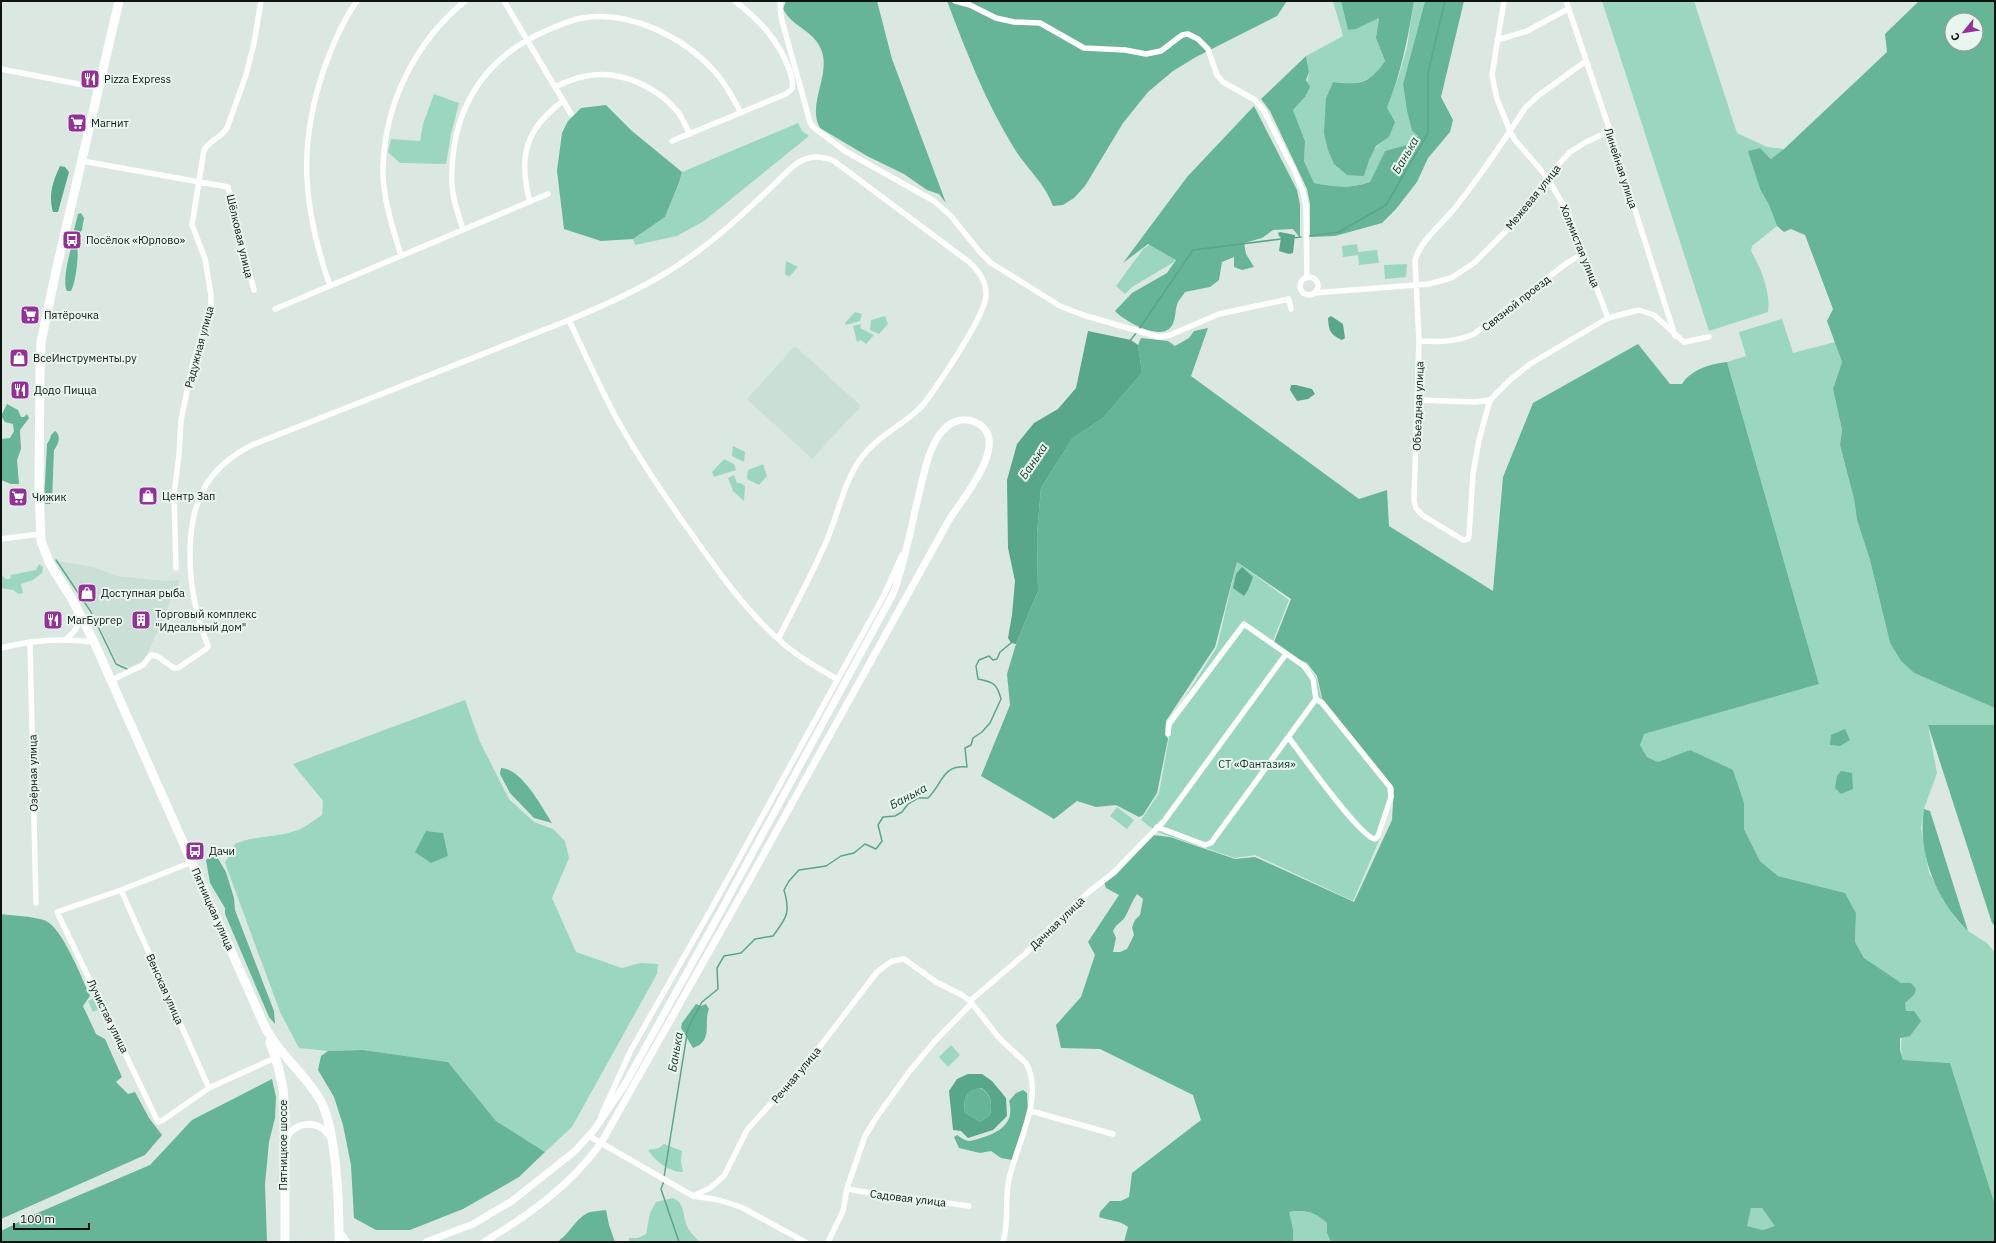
<svg xmlns="http://www.w3.org/2000/svg" width="1996" height="1243" viewBox="0 0 1996 1243" font-family="'IBM Plex Sans',sans-serif">
  <style>
    .built { fill: #cadfd5 }
    .green { fill: #9bd7be }
    .forest { fill: #65b596; fill-rule: evenodd }
    .water { fill: #58a789; fill-rule: evenodd }
    .lines { fill: none; stroke-linecap: round; stroke-linejoin: round }
    .stream { stroke: #58a789; stroke-width: 1.5 }
    .minor { stroke: #fff; stroke-width: 5.5 }
    .tertiary { stroke: #fff; stroke-width: 7 }
    .primary { stroke: #fff; stroke-width: 9 }
    .labels { text-anchor: middle; dominant-baseline: central; stroke-width: 4; stroke-linejoin: round; paint-order: stroke }
    .poi-label { font-size: 11px; fill: #0e1311; stroke: #e9f6f0; text-anchor: start }
    .street-label { font-size: 11px; fill: #0e1311; stroke: #e9f6f0 }
    .park-label { font-size: 11px; fill: #103528; stroke: #e9f6f0 }
    .water-label { font-size: 12px; font-style: italic; fill: #14382b; stroke: #e9f6f0 }
  </style>
  <rect width="100%" height="100%" fill="#dbe8e2"/>
  <path class="built" d="M795,346L861,406L812,459L747,399Z
    M57,561L93,567L117,576L164,581L180,580L147,655L143,661L129,667L117,662L92,611Z"/>
  <path class="green" d="M1333,1H1341L1348,30L1356,29L1379,18L1376,38L1385,61L1373,77L1354,84L1333,82L1326,98V115L1364,176C1370,155 1371,149 1389,137L1387,108L1399,75L1407,47L1414,1H1425L1403,84L1407,111L1412,131L1418,136L1410,144L1385,151L1370,182C1348,189 1336,187 1314,183L1304,161L1305,141L1293,110L1305,97L1309,72L1306,56L1343,36Z
    M1602,1H1694L1737,133L1767,147L1784,149L1771,159L1760,148L1749,151L1760,189L1769,205L1777,226L1752,246L1751,251C1761,268 1771,293 1768,312L1709,331Z
    M434,94L459,103L451,134L446,164L400,163L388,152L391,139L420,141L423,124Z
    M798,123L802,131L809,136L704,221L677,236L635,245L633,239L665,217L679,184L682,172Z
    M1166,236L1179,245L1174,262L1132,287L1125,294L1116,286L1144,248Z
    M1357,244L1358,252L1377,250L1379,263L1359,265L1358,255L1343,257L1342,246Z
    M786,261L798,267L789,277L785,274Z
    M1407,264L1406,277L1385,279L1384,265Z
    M855,312L862,314L860,321L846,325L845,323Z
    M885,316L888,324L879,334L870,330L871,320Z
    M1782,319L1793,353L1835,342L1842,362L1833,389L1842,430L1840,445L1854,499L1857,520L1870,560L1890,643L1901,661L1914,673L1995,708V725H1928L1937,773L1924,809L1921,828L1929,873L1956,919L1968,931L1987,943L1995,953V1205L1950,1063L1903,1060C1897,1040 1907,1023 1905,1003L1914,995L1911,983L1901,984L1864,958L1855,942L1856,913L1845,893L1778,876L1760,861L1744,829V803L1690,750L1658,762L1647,757L1640,745L1643,734L1819,684L1727,362L1746,356L1739,332Z
    M861,324L860,328L874,335L866,344L861,340L857,342L853,326Z
    M733,446L745,452L744,462L732,456Z
    M724,459L734,464L736,470L714,477L712,472Z
    M763,464L767,476L759,485L747,479L748,470Z
    M734,475L737,483H740L745,486L744,501L733,491L728,478Z
    M1237,562L1289,600L1272,643L1307,666L1316,677L1321,697L1393,788L1381,836L1353,901L1255,855L1235,858L1157,832L1141,820L1159,793L1169,738L1165,732L1168,724L1217,647Z
    M39,564L43,567L42,573L33,580L21,584L23,593L19,594L13,590L1,588V575L6,579H10L11,575L36,570Z
    M465,700L480,742L509,799L534,822L553,829L565,841L569,858L552,898L576,952L622,968L640,963L658,964L657,974L572,1127L545,1152L496,1121L448,1062L363,1050L328,1051L299,1048L280,1012L225,863L235,844C255,835 277,838 298,830C306,827 314,820 322,815L323,801L293,764Z
    M1117,807L1134,820L1127,829L1110,816Z
    M95,998L100,1009L93,1012L88,1001Z
    M951,1045L960,1055L948,1067L939,1057Z
    M664,1144L682,1151L681,1161L683,1172C669,1172 655,1161 648,1150L659,1148Z
    M673,1198C686,1204 682,1215 687,1226C689,1232 696,1237 699,1242H629V1238H638L646,1234L650,1213L656,1202Z
    M1751,1208H1762L1776,1226L1763,1230L1746,1226Z
    M1299,1211C1312,1212 1318,1214 1327,1223V1233L1331,1242H1293V1229L1288,1212Z"/>
  <path class="forest" d="M786,1H877L892,59L946,203L939,194L927,190L904,174L867,156L820,128C807,105 830,76 822,52C815,30 793,28 783,9Z
    M947,1H1287L1277,16L1196,57L1173,71L1148,92L1123,123L1085,186L1074,198L1063,205L1053,206C1045,183 1026,168 1014,148C986,103 966,51 947,1Z
    M1341,1H1414C1408,38 1401,73 1387,108L1395,122L1389,137L1376,146L1369,160L1364,176L1347,175L1334,164L1328,150L1324,133L1326,98L1333,82C1361,85 1369,84 1385,61L1376,38L1379,18L1356,29L1348,30Z
    M1425,1H1464L1441,97L1453,120L1450,132L1428,158L1417,182L1396,209L1382,223L1335,236L1310,237V204L1307,189L1270,111L1261,99L1306,56L1309,72L1306,80L1310,87L1305,97L1293,110L1305,141L1304,161L1314,183C1335,187 1349,189 1370,182L1385,151L1410,144L1418,136L1412,131L1407,111L1403,84Z
    M1919,1H1995V708L1914,673L1901,661L1890,643L1870,560L1857,520L1854,499L1840,445L1842,430L1833,389L1842,362L1827,321L1833,309L1805,235L1791,229L1784,232L1777,226L1769,205L1760,189L1748,151L1760,148L1771,159L1784,149L1887,52L1885,34ZM1952,20H1976V44H1952Z
    M606,105L632,131L682,172L679,183L665,217L633,239L601,241L564,229L557,171L562,133L568,121L581,108Z
    M1254,106L1297,190L1300,205V238L1293,229L1273,230L1262,238L1244,243L1246,254L1254,267L1242,270L1234,267V257L1222,262L1219,280L1210,287L1185,292C1183,295 1180,299 1178,302C1174,311 1177,322 1169,329C1157,339 1124,321 1115,311L1132,293L1167,273L1176,260L1148,244L1123,263L1187,177Z
    M81,213L84,218L82,230L78,235L74,230L78,214Z
    M76,242C80,249 76,283 71,291H67C62,284 69,252 73,243Z
    M1208,328L1191,376L1359,499L1387,490L1389,526L1493,591L1503,477L1533,403L1638,344L1670,384H1682C1692,369 1710,364 1727,362L1819,684L1644,734L1640,745L1647,757L1658,762L1690,750L1733,770L1744,803V829L1760,861L1778,876L1845,893L1856,913L1855,942L1864,958L1901,983H1911L1916,989L1914,995L1905,1003L1906,1011H1914L1921,1021L1910,1036L1900,1038V1050L1903,1060L1950,1063L1995,1205V1242H1331L1327,1233V1223C1316,1212 1304,1209 1289,1212L1293,1229V1242H1124L1128,1227C1120,1220 1109,1221 1099,1217L1100,1212L1110,1201H1121L1129,1197L1132,1173L1201,1120L1193,1095L1100,1049L1061,1048L1056,1025L1081,997L1095,955L1088,942L1119,895L1106,888L1104,882L1116,875L1153,835L1170,837L1235,859L1255,857L1354,902L1392,820L1394,788L1322,698L1317,676L1307,663L1293,657L1274,642L1291,599L1237,562L1215,647L1166,721L1165,733L1168,739L1157,793L1143,815L1139,817L1116,805L1096,807L1077,801L1054,819L981,776L1010,705L1007,674L1016,644L1038,591L1037,534L1041,488L1072,439L1103,418L1142,373L1138,345L1141,338L1168,341L1175,346L1189,338L1194,331ZM1137,894L1143,899L1140,915L1135,920L1132,927L1134,935L1127,949L1120,952H1113L1116,938L1113,931C1116,924 1121,923 1125,917C1129,910 1132,901 1137,894ZM1751,1208H1762L1775,1226L1763,1230L1747,1226Z
    M7,404L18,410L21,417H24L27,414L29,418L20,430L21,449L17,460L19,484H11L1,480V439L10,438L14,431L13,424L5,422L1,416Z
    M55,431C62,436 58,445 54,450L52,501L50,504H45L44,501L47,444L50,439L51,435Z
    M1928,725H1995V926L1992,923Z
    M1845,729L1850,740L1840,746L1830,745L1831,735Z
    M501,768C522,769 541,806 552,823L534,818L510,793L500,774Z
    M1841,771L1852,773L1853,789L1841,794L1835,788L1837,776Z
    M1924,809L1930,811L1968,931C1936,900 1917,853 1924,809Z
    M426,831L443,833L448,856L431,863L415,852Z
    M216,855L226,872L234,898L235,910L274,1011L275,1024L269,1017L225,914V908L210,883L206,860L210,856Z
    M1,914C15,916 30,916 44,920C62,926 82,979 90,996L83,1006L96,1034L105,1039L122,1077L116,1082L128,1094L135,1092L149,1118L162,1135L145,1155L1,1219Z
    M696,1004L701,1006L706,1004L709,1009C703,1023 714,1041 693,1048L681,1028L682,1023Z
    M363,1050L448,1062L496,1121L545,1152L519,1177L463,1209L410,1230H376L354,1218L351,1165L343,1125L334,1097L318,1070L321,1056L328,1051Z
    M272,1079L276,1097L275,1118L269,1142L265,1184L267,1242H1V1231L35,1214L150,1165L192,1120Z
    M980,1088C992,1095 992,1102 990,1115L980,1122L964,1112C965,1096 964,1091 980,1088Z
    M1023,1090L1027,1093L1028,1111L1012,1160L1001,1158L991,1151L980,1153L959,1148L954,1137L957,1135C960,1137 964,1140 968,1141C972,1141 977,1139 981,1138C1000,1132 1015,1123 1009,1101L1016,1093Z
    M606,1210L609,1225L615,1242H557C570,1234 576,1217 590,1212C595,1211 601,1211 606,1210Z"/>
  <path class="water" d="M60,166L65,167L69,172L58,212H53C48,195 53,181 60,166Z
    M1280,232L1295,235L1293,253L1289,254L1279,251L1281,238L1279,236L1278,233Z
    M1331,316L1343,324L1345,338L1342,340C1330,334 1329,332 1328,318Z
    M1088,331L1131,340L1138,345L1142,373L1103,418L1072,439L1041,488L1037,534L1038,591L1016,644L1011,643L1008,638L1012,615L1015,581L1008,548L1007,480L1017,444L1034,423L1058,409L1076,388Z
    M1291,385H1296L1312,389L1315,394L1308,399L1297,401L1290,390Z
    M1242,567L1253,577L1248,590L1244,596L1233,588L1236,574Z
    M968,1074H982L992,1081L1006,1098L1007,1116L993,1130L968,1138L961,1131L953,1130L949,1091L957,1079ZM981,1088C992,1095 992,1102 990,1115L980,1122L964,1112C965,1096 964,1091 981,1088Z"/>
  <g class="lines">
    <path class="stream" d="M1309,236L1339,232L1386,205L1428,133V73L1445,1
      M1293,238L1301,237
      M1139,329L1193,250L1281,239
      M1129,342L1137,332
      M56,560L91,612L116,664L127,669
      M664,1177L688,1028L702,1002L718,989L717,968L724,956L741,953L755,939L773,936C786,918 791,914 784,890L789,881L799,870L826,866L841,856L854,853L865,844L876,849L882,841L878,825L883,817L895,816L902,812L908,804L918,798H928C943,784 941,765 967,767L965,748L971,745L973,738L982,732L990,723L1001,699C997,684 994,682 978,679L976,666L979,660L989,656L993,660L997,659L1000,652L1011,643
      M664,1181L661,1189L679,1242"/>
    <path class="minor" d="M504,1L571,114
      M780,1L781,17L810,122L813,127L845,151L934,201L950,215L980,252L991,263L1060,306L1083,315L1159,337L1170,335L1219,314L1289,299L1291,309
      M955,1L970,5L996,18L1014,22L1040,23L1084,48L1125,50L1146,54L1161,51L1182,35L1188,34L1198,39L1208,49L1217,75L1223,82L1255,100L1264,111L1295,172L1303,192L1306,206L1307,278
      M1504,1L1492,75L1497,99L1510,131L1515,140L1547,177L1568,213L1608,318
      M1566,1L1610,131L1675,336
      M1497,40L1527,31L1568,9
      M1,69L99,88
      M555,87C567,81 580,76 593,75C625,72 658,88 678,112C683,119 686,127 690,134
      M672,141L786,94L792,89C794,82 791,76 789,69C778,39 759,20 735,1
      M82,161L228,187L254,290
      M530,202C518,157 525,129 563,101
      M463,230C459,216 453,201 452,186C449,114 481,58 548,30C559,25 570,20 582,18C630,10 684,37 715,72C726,84 733,98 741,113
      M401,256C393,228 382,197 383,167C385,103 415,42 465,1
      M1300 286a9 9 0 1 1 18 0a9 9 0 1 1-18 0Z
      M330,286C303,208 297,146 325,66C333,44 343,20 357,1
      M1314,293L1429,284L1451,278L1474,263L1505,232L1523,211L1547,177L1570,152L1586,142L1610,131
      M275,309L548,194
      M569,320C585,354 600,388 618,421C640,460 665,497 691,533C717,570 743,607 777,638C795,655 816,667 837,679
      M1419,341C1439,342 1456,342 1474,334L1567,263L1584,253
      M1418,400L1475,402L1490,400L1510,380L1530,364L1608,318L1639,310L1654,315L1684,342L1709,337
      M1490,400L1479,440L1473,474L1469,536L1468,539L1463,540L1422,515L1416,508L1414,501L1419,341L1415,260C1421,240 1441,225 1454,209C1480,177 1503,142 1525,108L1539,95L1586,61
      M1,539L40,534
      M176,568L174,494L179,455L181,420L193,363L211,304V295L205,259L192,225L204,150C210,140 221,138 227,128L246,75L254,43L261,1
      M66,639C75,632 79,626 80,615
      M30,642L36,903
      M1,648C34,640 60,638 94,642
      M112,680L143,665L151,655L157,656L174,668H178L206,649L208,646C196,614 190,589 190,554C190,503 205,469 252,445L569,320C598,308 627,295 654,280C706,251 748,210 790,169C804,156 817,154 834,161L969,262C979,271 987,282 986,296C984,318 938,385 923,405C903,426 876,436 859,461C843,485 838,514 827,540C812,574 795,606 778,639
      M1289,738C1301,754 1361,838 1375,839L1378,836L1391,797L1390,787L1322,703L1316,699
      M1157,827L1205,845L1211,843L1316,699L1313,679L1304,666L1244,624L1169,724L1168,734
      M192,862L121,890L57,912L158,1122L163,1120L209,1088L277,1057
      M121,890L209,1088
      M970,1001L1025,954L1050,928L1090,891L1112,874L1164,821L1286,654
      M1031,1111L1113,1134
      M601,1116L631,1050L714,904L884,595L902,555
      M589,1136L693,1196L719,1200L741,1207L805,1242
      M847,1188L858,1191L969,1206
      M693,1196L710,1188L724,1176L747,1130L805,1066L877,972L892,961L904,959L936,982L962,995L970,1001L1000,1039L1026,1063C1046,1099 1013,1149 1008,1185C1005,1205 1009,1222 1003,1242
      M828,1242L843,1211L847,1188L865,1136L876,1118L909,1072L935,1041L971,1004"/>
    <path class="tertiary" d="M286,1140C294,1120 320,1119 331,1138
      M339,1231L347,1242
      M426,1242L473,1224L512,1201L575,1151L594,1130L624,1086L716,920L893,594C905,562 911,527 919,494C924,474 928,450 940,434C948,423 961,416 975,422C1014,439 962,499 949,520L740,897L601,1143C569,1187 530,1214 484,1242"/>
    <path class="primary" d="M119,1L56,271L41,342L40,369L39,487L41,541L50,564L72,599L94,642L265,1027C279,1054 303,1072 319,1098C337,1127 339,1206 339,1242
      M270,1042L278,1066L283,1089L285,1113V1242"/>
  </g>
  <defs>
    <symbol id="restaurant-square" viewBox="-11 -11 22 22"><rect x="-9" y="-9" width="18" height="18" rx="4" fill="#943097" stroke="#e9f6f0"/><path d="M-5-6h1v4h1v-4h1v4h1v-4h1v5L-1.5 .5V6h-2V.5L-5-1ZM5-6V6H3V1.5H1.5Q1.5-4 5-6Z" fill="#fff"/></symbol>
    <symbol id="supermarket-square" viewBox="-11 -11 22 22"><rect x="-9" y="-9" width="18" height="18" rx="4" fill="#943097" stroke="#e9f6f0"/><path d="M-6-5.5h2.5l.6 2H6L4.5 2H-2.5L-4.4-4H-6ZM-1.5 3.2a1.3 1.3 0 1 0 .1 0ZM3 3.2a1.3 1.3 0 1 0 .1 0Z" fill="#fff"/></symbol>
    <symbol id="bus-square" viewBox="-11 -11 22 22"><rect x="-9" y="-9" width="18" height="18" rx="4" fill="#943097" stroke="#e9f6f0"/><path d="M-5-6H5V4H4V6H2V4H-2V6H-4V4H-5ZM-3.5-4V0h7V-4ZM-3.5 1.2v1.5H-2V1.2ZM2 1.2v1.5H3.5V1.2Z" fill="#fff"/></symbol>
    <symbol id="shop-square" viewBox="-11 -11 22 22"><rect x="-9" y="-9" width="18" height="18" rx="4" fill="#943097" stroke="#e9f6f0"/><path d="M-5-2.5h2.3a2.7 3.5 0 0 1 5.4 0H5L5.5 6h-11ZM-1.5-2.5h3a1.5 2.3 0 0 0-3 0Z" fill="#fff"/></symbol>
    <symbol id="building-square" viewBox="-11 -11 22 22"><rect x="-9" y="-9" width="18" height="18" rx="4" fill="#943097" stroke="#e9f6f0"/><path d="M-4-6H4V6H1V3H-1V6H-4ZM-2.5-4.3h1.7v1.8h-1.7ZM.8-4.3h1.7v1.8H.8ZM-2.5-1h1.7V.8h-1.7ZM.8-1h1.7V.8H.8Z" fill="#fff"/></symbol>
  </defs>
  <g fill-rule="evenodd">
    <use href="#restaurant-square" x="79" y="68" width="22" height="22"/>
    <use href="#supermarket-square" x="66" y="112" width="22" height="22"/>
    <use href="#bus-square" x="61" y="229" width="22" height="22"/>
    <use href="#supermarket-square" x="19" y="304" width="22" height="22"/>
    <use href="#shop-square" x="8" y="347" width="22" height="22"/>
    <use href="#restaurant-square" x="9" y="379" width="22" height="22"/>
    <use href="#shop-square" x="137" y="485" width="22" height="22"/>
    <use href="#supermarket-square" x="7" y="486" width="22" height="22"/>
    <use href="#shop-square" x="76" y="582" width="22" height="22"/>
    <use href="#restaurant-square" x="42" y="609" width="22" height="22"/>
    <use href="#building-square" x="130" y="609" width="22" height="22"/>
    <use href="#bus-square" x="184" y="840" width="22" height="22"/>
  </g>
  <g class="labels">
    <g class="poi-label">
      <text x="104" y="79">Pizza Express</text>
      <text x="91" y="123">Магнит</text>
      <text x="86" y="240">Посёлок «Юрлово»</text>
      <text x="44" y="315">Пятёрочка</text>
      <text x="33" y="358">ВсеИнструменты.ру</text>
      <text x="34" y="390">Додо Пицца</text>
      <text x="162" y="496">Центр Зап</text>
      <text x="32" y="497">Чижик</text>
      <text x="101" y="593">Доступная рыба</text>
      <text x="155" y="614">Торговый комплекс<tspan x="155" dy="13">"Идеальный дом"</tspan></text>
      <text x="67" y="620">МагБургер</text>
      <text x="209" y="851">Дачи</text>
    </g>
    <g class="street-label">
      <text transform="translate(1621 168) rotate(72)">Линейная улица</text>
      <text transform="translate(1533 197) rotate(-51)">Межевая улица</text>
      <text transform="translate(240 236) rotate(77)">Шёлковая улица</text>
      <text transform="translate(1580 246) rotate(68)">Холмистая улица</text>
      <text transform="translate(1516 303) rotate(-38)">Связной проезд</text>
      <text transform="translate(199 347) rotate(-75)">Радужная улица</text>
      <text transform="translate(1418 406) rotate(-88)">Объездная улица</text>
      <text transform="translate(33 773) rotate(-91)">Озёрная улица</text>
      <text transform="translate(213 909) rotate(66)">Пятницкая улица</text>
      <text transform="translate(1057 923) rotate(-44)">Дачная улица</text>
      <text transform="translate(165 989) rotate(66)">Венская улица</text>
      <text transform="translate(108 1016) rotate(64)">Лучистая улица</text>
      <text transform="translate(796 1075) rotate(-50)">Речная улица</text>
      <text transform="translate(283 1145) rotate(-90)">Пятницкое шоссе</text>
      <text transform="translate(908 1198) rotate(7)">Садовая улица</text>
    </g>
    <g class="park-label">
      <text x="1257" y="764">СТ «Фантазия»</text>
    </g>
    <g class="water-label">
      <text transform="translate(1405 155) rotate(-60)">Банька</text>
      <text transform="translate(1033 461) rotate(-56)">Банька</text>
      <text transform="translate(908 796) rotate(-28)">Банька</text>
      <text transform="translate(675 1052) rotate(-80)">Банька</text>
    </g>
  </g>
  <rect width="1996" height="1243" fill="none" stroke="#0e1311" stroke-width="4"/>
  <g transform="translate(1964 32) rotate(240)"><circle r="19" fill="#e9f6f0" stroke="#919b97"/>
  <path d="M0-3L7 15L0 10L-7 15Z" fill="#943097"/>
  <text y="-6" font-size="11" font-weight="bold" text-anchor="middle" fill="#0e1311">С</text>
  </g>
  <path d="M14 1223v6h75v-6" fill="none" stroke="#0e1311" stroke-width="2"/>
  <text x="20" y="1223" font-size="12" fill="#0e1311" stroke="#e9f6f0" stroke-width="3" paint-order="stroke">100 m</text>
</svg>
